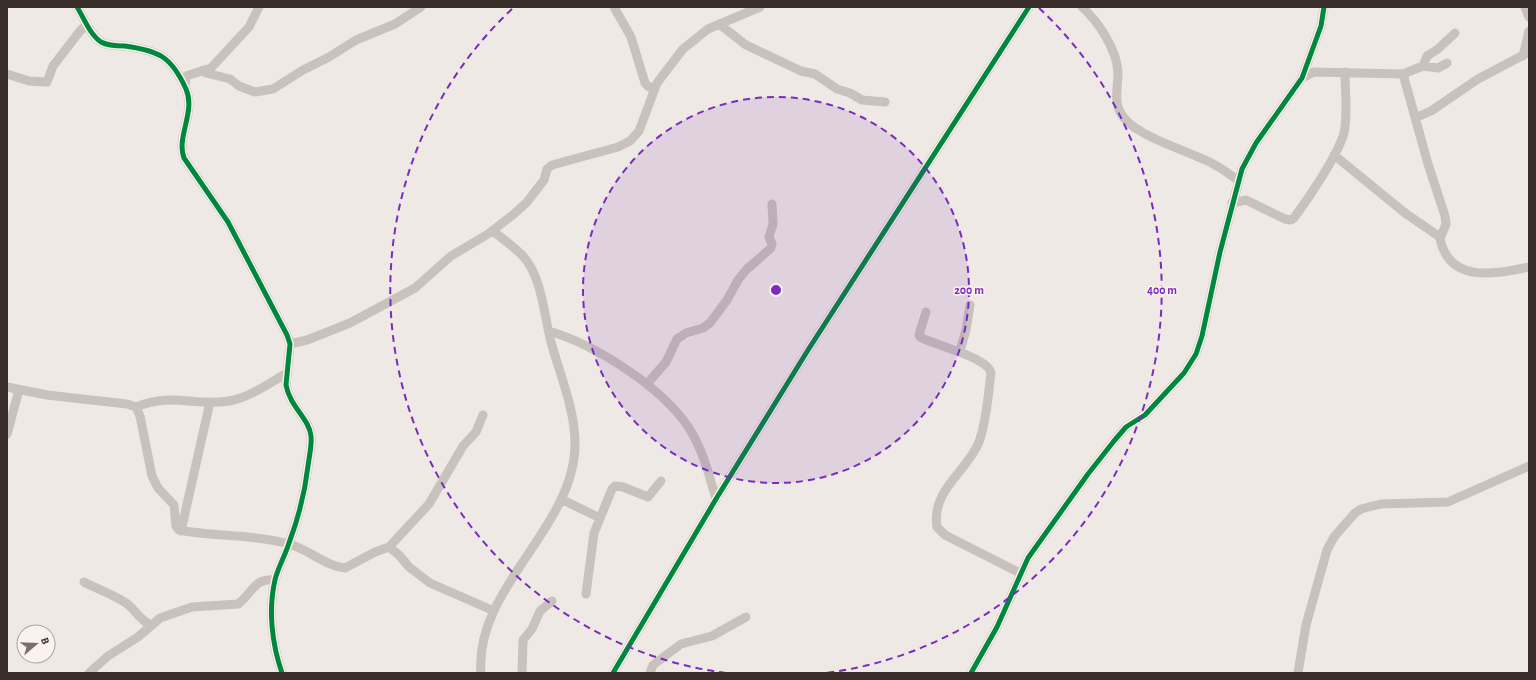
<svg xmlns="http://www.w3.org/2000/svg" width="1536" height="680" viewBox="0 0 1536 680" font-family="'Alegreya Sans',sans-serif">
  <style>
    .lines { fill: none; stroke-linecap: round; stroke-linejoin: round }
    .minor { stroke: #c8c1bc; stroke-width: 9 }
    .cycleway-casing { stroke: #faf2ec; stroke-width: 8 }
    .cycleway { stroke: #00873e; stroke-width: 5 }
    .ring { fill: none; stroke: #7b2cbf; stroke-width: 2; stroke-dasharray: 7 5 }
    .centre { fill: #7b2cbf; stroke: #faf2ec; stroke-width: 2 }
    .ring-label { font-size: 12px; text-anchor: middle; font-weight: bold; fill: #7b2cbf; stroke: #faf2ec; stroke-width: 3; stroke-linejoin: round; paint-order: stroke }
  </style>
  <rect width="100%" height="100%" fill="#eee9e4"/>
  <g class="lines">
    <path class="minor" d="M77,7C84,18 90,35 101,42C108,46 117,46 125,46C159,51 171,56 186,89C196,112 176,137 184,158L228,222L287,335L290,344L286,385C290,407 309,418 311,436C312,446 309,457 308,466C305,492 298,519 289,543C285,556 278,567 275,580C268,610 272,644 282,673
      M614,7L631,37L645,83L649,87L655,88
      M1082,7C1099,22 1117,50 1118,73C1118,85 1114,101 1120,112C1132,137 1192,151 1215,165C1223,169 1230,175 1238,180
      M1525,7L1529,17
      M719,24L746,45L801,71L815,74L837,89L850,93L862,100L885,102
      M1523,56L1529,31
      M1423,66L1427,56L1438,49L1455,33
      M203,70L206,73L230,79L239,86L255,92L273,89L303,70L329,57L356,40L395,24L421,7
      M7,74L29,81L47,82L53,66L80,31L85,26L91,31
      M1403,74L1423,66L1438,68L1447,63
      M1302,78L1314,72L1403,74L1428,164L1445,216L1446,224L1440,239C1450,284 1495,274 1529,267
      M185,87L186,76L211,68L249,27L259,7
      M1415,118L1431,111L1478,79L1529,52
      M1334,155L1405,213L1440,237
      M1232,203L1246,200L1285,219L1291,220L1294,218C1308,199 1338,155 1344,133C1348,114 1345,92 1345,72
      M926,312L919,335L920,337C934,345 988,357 991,373C988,395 987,420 979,442C967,472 931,490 937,527L945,535L1020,573
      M549,331C596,345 662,387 689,428C703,450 709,475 716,499
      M290,344L307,340L350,323L415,288L451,256L488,234L514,214L527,202L544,180L547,169L552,165L618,147L630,141L639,131L657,83L683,49L708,29L760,7
      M960,351L966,330L970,305
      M647,384L666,362L677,339L686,333L703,328L710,323L727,300L738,280L746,270L771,248L772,244L769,237L773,224L772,204
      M7,387L47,395L127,404L136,407L140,416L152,476L158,488L174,505L176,526L179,530C215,537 253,534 289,544C308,549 325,566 345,568L375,552L389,547L399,555L409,567L430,583L494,611
      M136,407C172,392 196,407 229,401C251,397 269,383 287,373
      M7,434L19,390
      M561,499L600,518
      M181,531L210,402
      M389,547L429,504L463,446L476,432L483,415
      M84,582C97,589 113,594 126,603C136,610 139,620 151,625
      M586,594L594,533L612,489L615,486L623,487L648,497L661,481
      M89,673L108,656L138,637L160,618L192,607L238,604C253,593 253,578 275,580
      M481,673C474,588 575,528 575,444C575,409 560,375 551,342C544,315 542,277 523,256C514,247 503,239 493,231
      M522,673L523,640L532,629L540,611L552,601
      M613,673L716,499L808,350L1029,7
      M650,673L653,665L681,644L712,636L746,617
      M971,673L997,627L1028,558L1088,474L1114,441L1126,427L1145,415L1184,373L1196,354L1202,336L1220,252L1242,169L1256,143L1302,78L1321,26L1324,7
      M1298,673L1306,625L1327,550L1334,537L1355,513L1361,509L1381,504L1448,502L1529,466"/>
    <defs>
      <path id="cycleway" d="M77,7C84,18 90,35 101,42C108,46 117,46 125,46C159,51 171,56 186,89C196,112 176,137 184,158L228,222L287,335L290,344L286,385C290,407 309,418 311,436C312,446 309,457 308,466C305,492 298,519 289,543C285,556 278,567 275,580C268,610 272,644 282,673
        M613,673L716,499L808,350L1029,7
        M971,673L997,627L1028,558L1088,474L1114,441L1126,427L1145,415L1184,373L1196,354L1202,336L1220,252L1242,169L1256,143L1302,78L1321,26L1324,7"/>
    </defs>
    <use href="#cycleway" class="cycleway-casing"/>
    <use href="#cycleway" class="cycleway"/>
  </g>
  <circle cx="776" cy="290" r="193" fill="#7b2cbf" fill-opacity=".12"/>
  <g class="ring">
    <circle cx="776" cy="290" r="193"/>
    <path d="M726 673A386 386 0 0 1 513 8M1039 8A386 386 0 0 1 826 673"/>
  </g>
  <circle cx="776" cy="290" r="6" class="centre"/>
  <g class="ring-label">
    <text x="969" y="294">200 m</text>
    <text x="1162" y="294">400 m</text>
  </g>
  <rect width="1536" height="680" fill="none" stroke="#392d2a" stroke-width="16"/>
  <g transform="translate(36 644) rotate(71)"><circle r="19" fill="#faf2ec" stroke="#ada39e"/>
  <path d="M0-3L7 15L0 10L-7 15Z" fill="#786f6b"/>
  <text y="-6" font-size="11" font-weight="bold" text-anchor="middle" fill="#392d2a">B</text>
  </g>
</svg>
